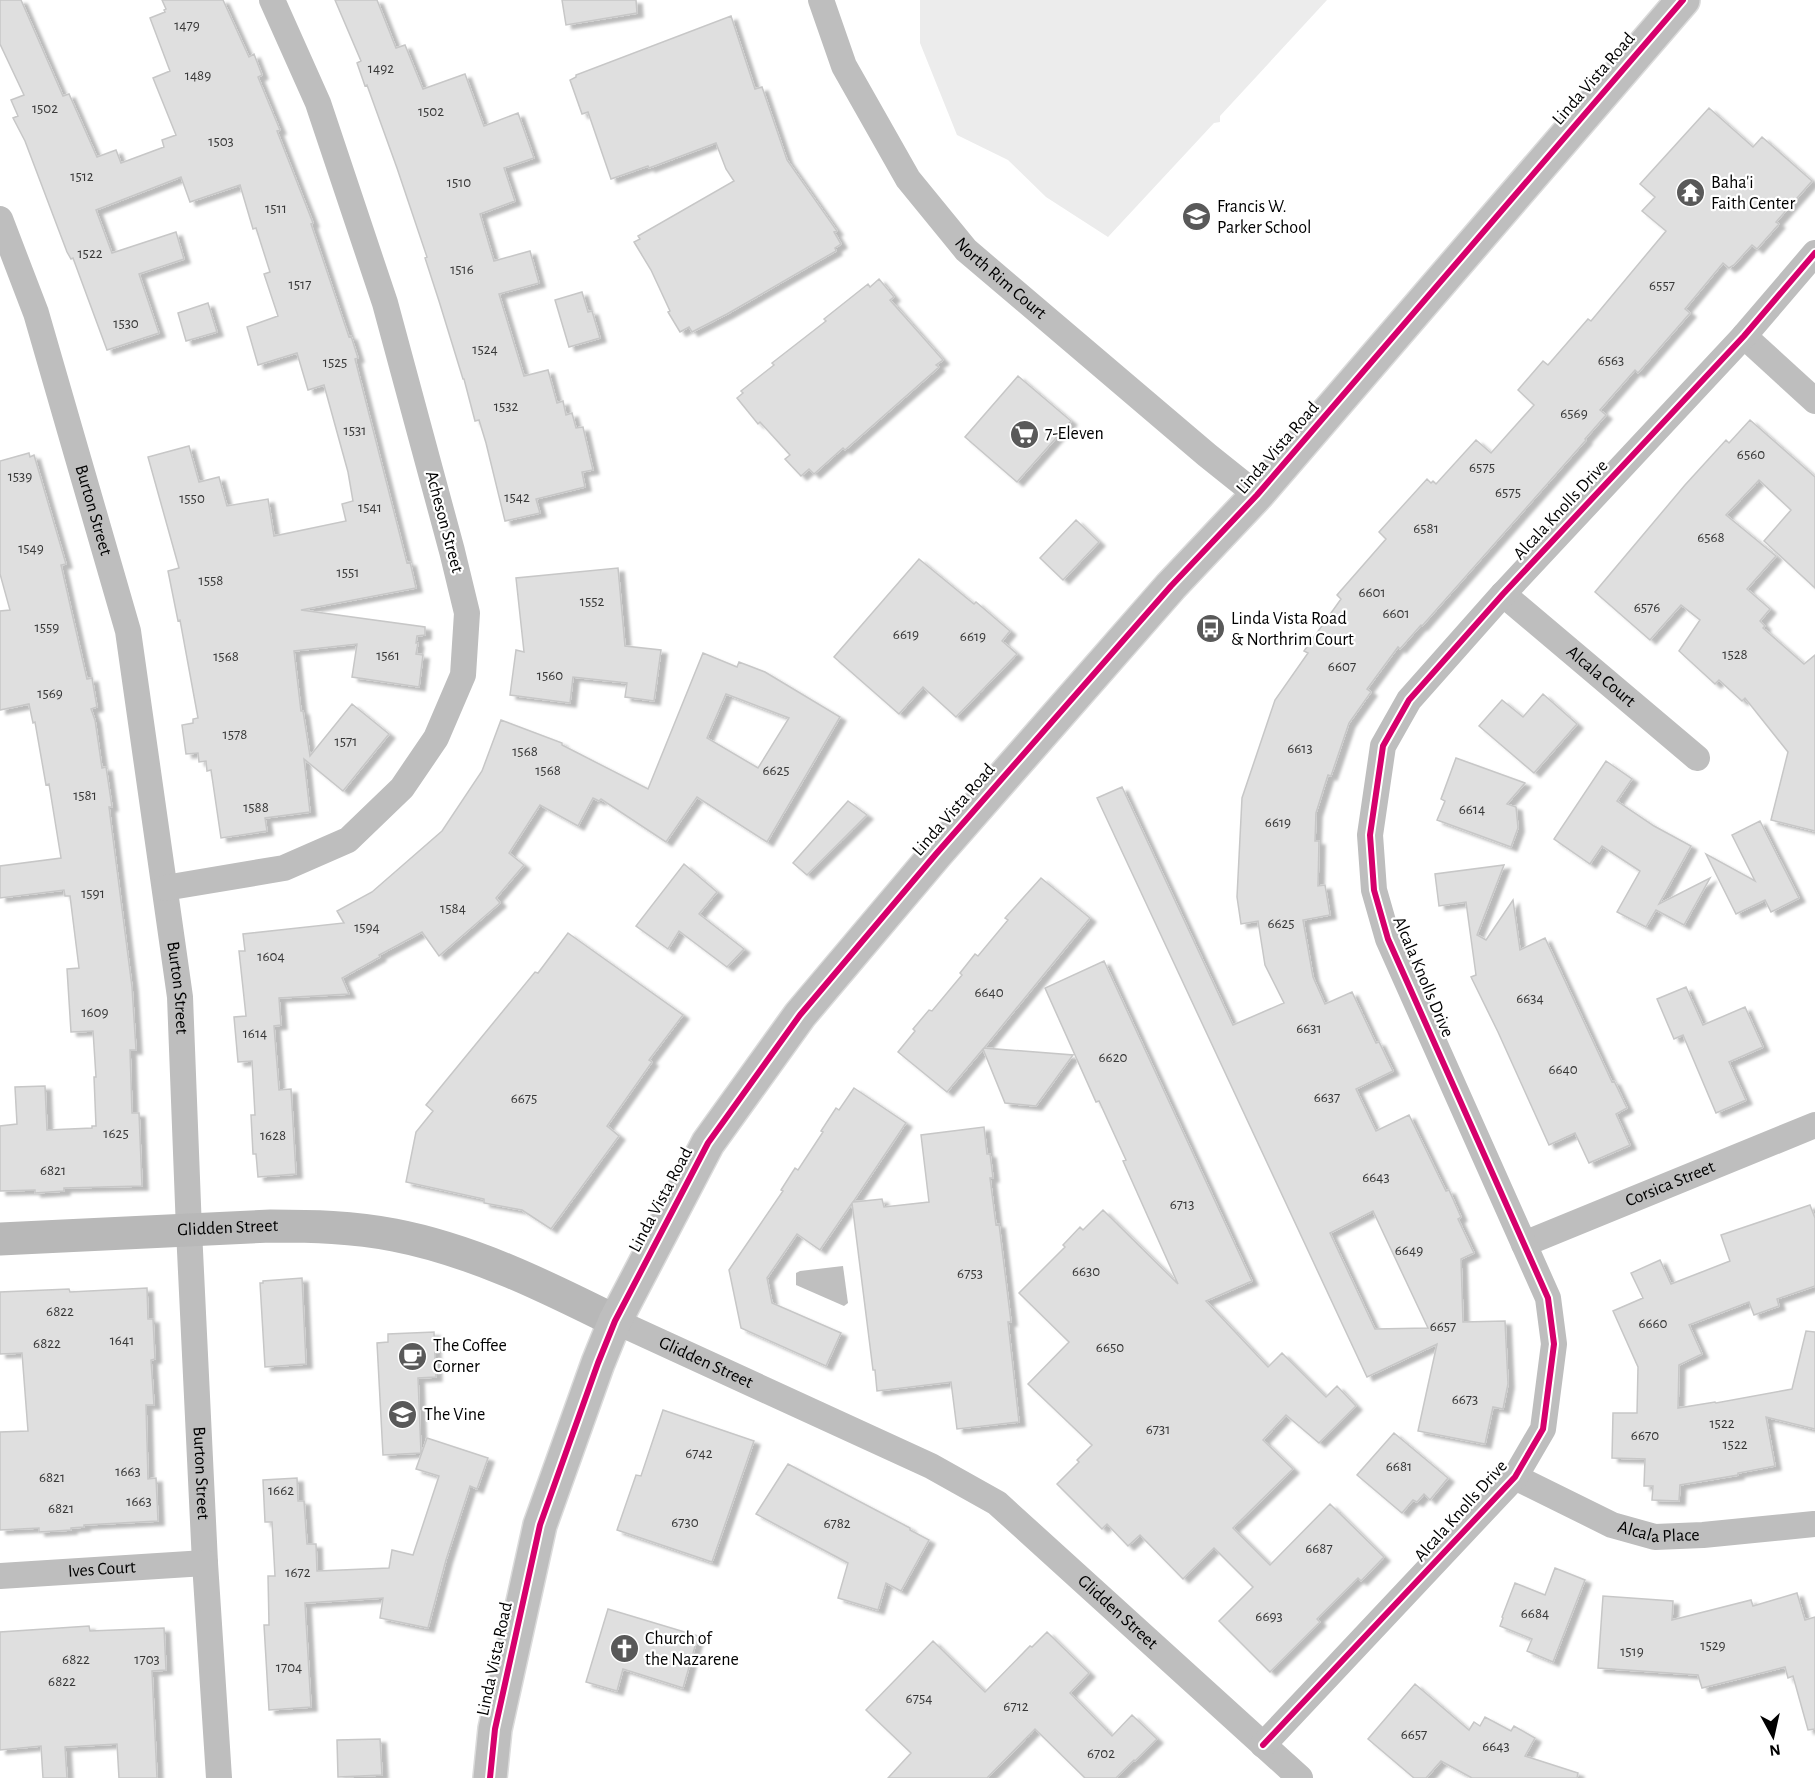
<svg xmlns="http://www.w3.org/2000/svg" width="1815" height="1778" viewBox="0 0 1815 1778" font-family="'Alegreya Sans',sans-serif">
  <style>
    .green { fill: #ececec }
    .water { fill: #bfbfbf }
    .building { fill: #dfdfdf; stroke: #c7c7c7; stroke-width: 1.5; fill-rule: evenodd; filter: url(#shadow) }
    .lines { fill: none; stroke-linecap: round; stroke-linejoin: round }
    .primary-casing { stroke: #dbdbdb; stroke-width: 36 }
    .street { stroke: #bebebe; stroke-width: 26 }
    .secondary { stroke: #b8b8b8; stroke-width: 33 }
    .primary { stroke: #bebebe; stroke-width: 33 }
    .cycleway-casing { stroke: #fff; stroke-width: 10 }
    .cycleway { stroke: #d6006c; stroke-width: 6 }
    .labels { text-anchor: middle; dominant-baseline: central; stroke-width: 4.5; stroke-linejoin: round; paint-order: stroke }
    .number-label { font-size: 15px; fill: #383838 }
    .street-label { font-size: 18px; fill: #000; stroke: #fff }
    .poi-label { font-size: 18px; fill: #000; stroke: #fff; text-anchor: start }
  </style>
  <defs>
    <filter id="shadow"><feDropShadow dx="6" dy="4" stdDeviation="1.5" flood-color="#0004"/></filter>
  </defs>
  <rect width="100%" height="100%" fill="#fff"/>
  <path class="green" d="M920,0H1327L1220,116V122L1214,123L1108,237L1046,197L1008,160L957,135L920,43Z"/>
  <path class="water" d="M843,1266L848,1303L844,1306L796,1285V1273L800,1271Z"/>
  <path class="building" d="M0,0H21L63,96L69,94L97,157L116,150L121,163L164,147L162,140L176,135L153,78L170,71L150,18L165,12L164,10L166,9L162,0H223L249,57L254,54L262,75L258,77L280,130L277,131L313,223L311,224L349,337L351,336L358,358L355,359L407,563L410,562L416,588L301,610L425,627V635L417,636L416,643H418L416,654L423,655L419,687L352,677L357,644L294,651L301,711H303L310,756L352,704L389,734L343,791L304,759L310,812L265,818L267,831L221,838L211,770L207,771L206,761L199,762L198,753L186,754L182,725L193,723V719L198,718L180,620L178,621L168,571L179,568L148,457L189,446L199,482L219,477L227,506L268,499L274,536L346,521L342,504L353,501L348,472L324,385L308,390L297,353L258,365L247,327L278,316L264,274L270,272L256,228L253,229L240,185L190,202L181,177L96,210L112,253L176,232L184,259L139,274L159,333L107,350L73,258L71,259L67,252L25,141L13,118L18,116L11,100L24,95L0,44Z
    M335,0H377L396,48L405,45L423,89L465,74L484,126L518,113L534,158L504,168L515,201L480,214L494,261L530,251L539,283L499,294L524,376L548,370L557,403L563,401L566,415L572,413L576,428L583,427L593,470L582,472L585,487L536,499L540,513L505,521L486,443L479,420L475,421L464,379H463L439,301L425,258L427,257L397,168L367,85L365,86L357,63L361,61Z
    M562,0H636L637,13L566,25Z
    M731,16L755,89L762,87L787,160L837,231L834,232L841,244L835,248L836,251L727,314L692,332L689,327L680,332L668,312L670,311L651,270L634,242L640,239L638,236L734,181L726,169L716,143L649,168L648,166L611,179L588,112L582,114L570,80L576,77V75Z
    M1709,108L1753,147L1762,137L1812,181L1776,222L1779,224L1757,249L1752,245L1734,265L1729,268L1723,263L1685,309L1690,313L1638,373L1635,370L1600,410L1606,415L1585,439L1586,440L1422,626L1421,625L1400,649L1398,647L1367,689L1371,692L1349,723L1331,776L1328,775L1316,813L1315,841H1319L1318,886L1325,885L1330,915L1303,920L1313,977L1325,1004L1352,992L1376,1043L1379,1042L1393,1071L1356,1089L1376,1131L1409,1115L1446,1191L1449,1190L1461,1217L1458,1219L1474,1253L1461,1259L1463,1322L1505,1321L1508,1384L1503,1409L1493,1407L1485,1444L1418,1431L1437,1344L1367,1377L1097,798L1122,787L1233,1025L1284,1003L1265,965L1258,921L1241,924L1237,897L1242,798L1275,700L1308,653L1304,651L1341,599L1337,595L1386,539L1379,532L1427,479L1431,483L1433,481L1436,484L1476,440L1491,453L1534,405L1518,390L1543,361L1548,365L1588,319L1591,321L1666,231L1642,211L1655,197L1640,184ZM1373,1211L1428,1328L1375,1329L1330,1233Z
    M879,279L894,297L890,300L943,360L936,365L939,367L845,450L843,448L814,474L809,469L801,476L785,459L790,455L760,422L758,424L737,398L743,393L741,391L774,365L772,363L826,321L824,319L868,284L870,287Z
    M582,292L588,312L592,311L600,338L569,347L555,300Z
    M208,303L217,332L186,341L178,313Z
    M1018,376L1071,421L1017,482L965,437Z
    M1750,420L1815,477V588L1764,541L1791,510L1759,480L1726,515L1776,556L1747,589L1770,609L1760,621L1765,626L1763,628L1804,664L1815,655V831L1771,820L1788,752L1745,698L1742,701L1719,680L1715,684L1679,651L1700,620L1681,605L1650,640L1595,592L1685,485L1726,440L1729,443Z
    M29,453L30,457L34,455L66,564L61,565L87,679L92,678L97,707L91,709L95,720L102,768L106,767L112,807H109L132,987L136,1050H130L132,1113H139L142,1186L64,1188V1191L35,1193V1190L0,1191V1126L17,1124L15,1087L45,1086L47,1130L92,1128V1126H96L94,1077H96L93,1031L71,1032L67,969L79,968L70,896H65L64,890L0,898V866L61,858L49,784L46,785L35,722L33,723L29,704L0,710V611L10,610L0,574V461Z
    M1076,520L1099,542L1063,580L1040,558Z
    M919,559L974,604L976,602L1010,631L1002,641L1017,654L956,717L923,687L899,714L834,657Z
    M618,568L625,646L661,650L654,701L625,697L627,683L573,677L570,703L510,695L516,650L524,652L516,578Z
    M703,653L737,667L739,662L765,672L840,717L767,842L697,797L666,842L601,799L599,801L593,798L578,826L540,805L509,853L524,865L496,898L500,903L439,956L422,932L379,955L380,957L342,978L349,994L279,998L281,1025L274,1026L279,1090L291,1089L296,1174L258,1177L256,1154H253L251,1115H255L252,1061L238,1062L234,1017L246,1016L239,951H245L243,934L344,923L337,911L372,892L442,831L482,771L501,720L562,743V745L648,789ZM726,694L789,718L758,768L707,738Z
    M1543,694L1577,724L1534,773L1479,726L1502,700L1523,717Z
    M1456,758L1525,783L1507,804L1516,807L1518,828L1511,847L1437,820L1445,801L1441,799Z
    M1606,761L1632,779L1617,801L1654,826L1691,846L1659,904L1710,878L1684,925L1656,910L1646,927L1617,912L1640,871L1602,846L1590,864L1554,839Z
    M848,801L867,815L807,875L793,863Z
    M1760,821L1799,898L1771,912L1765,900L1736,914L1706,854L1755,881L1732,835Z
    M684,864L717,892L699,914L744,949L727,967L679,931L668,949L636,926Z
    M1504,865L1477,935L1486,940L1513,900L1520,950L1545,938L1612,1082L1614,1081L1627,1108L1616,1114L1630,1145L1589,1163L1575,1133L1549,1145L1498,1032L1471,977L1476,975L1466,902L1439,906L1435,874Z
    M1041,878L1090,918L984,1048L1073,1055L1036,1106L1005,1103L983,1049L947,1092L898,1052L915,1031L913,1029L929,1010L932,1011L962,975L960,973L975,954L978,956L1008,920L1005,918Z
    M568,933L683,1015L649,1060L652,1062L607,1126L619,1136L551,1229L522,1210L484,1203V1199L406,1182L416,1132L433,1111L426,1105L535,972L538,973Z
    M1104,961L1252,1281L1206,1301L1268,1367L1282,1353L1326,1397L1337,1386L1356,1406L1319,1443L1286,1415L1263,1440L1293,1469L1233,1528L1270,1565L1330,1504L1384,1557L1361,1581L1358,1578L1317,1619L1320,1622L1270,1672L1219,1621L1253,1587L1214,1548L1183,1579L1140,1535L1128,1546L1107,1524L1102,1529L1057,1484L1079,1462L1077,1460L1092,1445L1028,1384L1069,1342L1019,1293L1065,1247L1063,1245L1080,1227L1083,1230L1103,1210L1178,1284L1123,1161L1126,1160L1099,1101L1096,1102L1045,988Z
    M1686,987L1703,1025L1745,1007L1763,1047L1729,1062L1746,1100L1716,1113L1683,1035L1674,1039L1657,999Z
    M854,1088L906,1123L853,1202L882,1199L884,1207L929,1202L921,1135L984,1127L987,1154H990L993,1178H990L996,1225L999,1224L1011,1322H1008L1019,1422L957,1429L951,1382L877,1391L875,1370H873L852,1203L820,1250L797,1234L767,1278L772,1303L841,1333L826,1366L741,1328L729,1270L783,1191L781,1190L795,1168L798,1170L823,1132L821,1131L836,1108L839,1110Z
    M1810,1205L1815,1218V1286L1777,1299L1779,1306L1754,1315L1749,1302L1689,1325L1702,1354L1679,1365L1678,1408L1715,1402L1716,1403L1792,1389L1806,1331L1815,1332V1429L1766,1417L1775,1466L1738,1473V1475L1680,1485L1679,1501L1652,1500L1653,1486H1644L1645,1459L1612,1458L1613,1413H1637L1638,1367L1613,1311L1643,1298L1631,1273L1660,1260L1671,1284L1730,1261L1721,1235Z
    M302,1278L306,1364L265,1367L260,1283H263V1281Z
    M147,1288L148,1319H153L155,1359L151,1360L154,1405H146L148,1479L156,1478L158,1521L84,1525V1527L71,1528V1530L39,1532V1528L0,1530V1432L28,1431L22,1353L0,1354V1292L69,1289L70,1292Z
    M434,1332L436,1377L418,1378L421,1453L383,1455L377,1343L388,1342V1334Z
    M663,1410L754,1441L712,1562L617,1530L636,1475L641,1476Z
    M1394,1433L1448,1478L1430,1500L1424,1494L1417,1502L1413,1500L1402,1513L1357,1475Z
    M427,1438L488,1458L477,1489L470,1486L446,1560L428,1628L380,1618L383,1598L305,1603L311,1707L269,1710L264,1625H269L268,1576H275L272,1522H265L263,1480L297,1478L298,1501H304L307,1544H316L317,1571L389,1568L392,1550L413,1555L439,1476L416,1469Z
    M788,1464L910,1528V1530L929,1540L901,1591L886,1583L878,1610L838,1598L848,1563L756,1514Z
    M1555,1568L1585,1580L1553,1662L1527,1651L1532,1639L1500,1626L1503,1618L1502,1617L1515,1583L1545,1595Z
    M1797,1593L1805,1620L1815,1617V1729L1808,1730L1793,1676L1788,1678L1785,1667L1702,1688L1698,1675L1598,1668L1603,1596L1673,1601L1672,1620L1751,1600L1753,1606Z
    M608,1609L698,1636L683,1688L623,1669L617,1691L586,1682Z
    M89,1626L90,1631L164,1628L166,1670L152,1671L157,1778H119L117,1744L65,1747L67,1778H43L41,1746L0,1750V1632Z
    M1047,1632L1089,1673L1070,1693L1112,1736L1132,1715L1157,1739L1135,1761L1134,1760L1116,1778H1085L1035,1729L987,1778H888L911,1753L866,1710L933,1641L985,1692L1030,1646L1032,1647Z
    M1415,1684L1469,1730L1474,1722L1480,1726L1485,1717L1511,1731L1514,1726L1535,1738L1525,1756L1578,1773L1577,1778H1472L1441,1761L1426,1778H1414L1368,1739Z
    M380,1739L382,1775L338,1777L337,1740Z"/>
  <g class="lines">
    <defs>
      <path id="primary" d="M490,1778L495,1729L540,1525L598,1363L615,1321L708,1143L800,1015L936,854L1171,586L1257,495L1683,0"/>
    </defs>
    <use href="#primary" class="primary-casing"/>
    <g class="street">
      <path id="s1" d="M821,0L844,66L908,179L966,250L1207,455L1257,495"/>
      <path id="s2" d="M0,219L36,313L128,631L180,997L189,1230L205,1563L219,1778"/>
      <path d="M1744,336L1815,401"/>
      <path id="s3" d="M1503,594L1697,758"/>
      <path d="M165,888L284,868L348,840L402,788L436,738L463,675L467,613L452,551L385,303L318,103L272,0"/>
      <path id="s4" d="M1524,1244L1815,1125"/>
      <path id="s5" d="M615,1321L931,1466L997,1503L1300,1778"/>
      <path id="s6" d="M1515,1477L1612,1525L1655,1537L1703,1535L1814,1524"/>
      <path id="s7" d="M0,1576L205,1563"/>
      <path d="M1263,1745L1515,1477L1543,1429L1554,1344L1548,1298L1388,939L1374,890L1370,835L1383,746L1409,700L1503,594L1744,336L1815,253"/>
    </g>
    <path class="secondary" id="s8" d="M0,1239L271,1226C312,1226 353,1227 394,1235C472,1250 545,1286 615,1321"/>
    <use href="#primary" class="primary"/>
    <defs>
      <path id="cycleway" d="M1263,1745L1515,1477L1543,1429L1554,1344L1548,1298L1388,939L1374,890L1370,835L1383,746L1409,700L1503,594L1744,336L1815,253
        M490,1778L495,1729L540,1525L598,1363L615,1321L708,1143L800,1015L936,854L1171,586L1257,495L1683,0"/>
    </defs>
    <use href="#cycleway" class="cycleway-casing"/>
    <use href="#cycleway" class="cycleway"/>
  </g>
  <defs>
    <symbol id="temple-disc" viewBox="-11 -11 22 22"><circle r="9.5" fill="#595959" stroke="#fff"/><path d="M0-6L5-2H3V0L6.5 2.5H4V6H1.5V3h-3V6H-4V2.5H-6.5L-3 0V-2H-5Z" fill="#fff"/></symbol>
    <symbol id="school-disc" viewBox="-11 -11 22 22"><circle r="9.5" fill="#595959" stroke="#fff"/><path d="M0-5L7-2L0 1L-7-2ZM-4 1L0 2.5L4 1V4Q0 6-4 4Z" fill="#fff"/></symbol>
    <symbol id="supermarket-disc" viewBox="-11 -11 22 22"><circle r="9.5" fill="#595959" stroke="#fff"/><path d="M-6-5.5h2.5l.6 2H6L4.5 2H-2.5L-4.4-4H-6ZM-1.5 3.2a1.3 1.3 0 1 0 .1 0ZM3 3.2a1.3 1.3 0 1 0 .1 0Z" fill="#fff"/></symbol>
    <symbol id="bus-disc" viewBox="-11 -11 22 22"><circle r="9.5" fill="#595959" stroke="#fff"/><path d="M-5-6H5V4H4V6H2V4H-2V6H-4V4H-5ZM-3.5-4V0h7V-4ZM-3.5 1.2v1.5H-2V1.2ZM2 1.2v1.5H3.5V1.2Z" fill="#fff"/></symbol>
    <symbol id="cafe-disc" viewBox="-11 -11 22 22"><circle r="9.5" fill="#595959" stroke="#fff"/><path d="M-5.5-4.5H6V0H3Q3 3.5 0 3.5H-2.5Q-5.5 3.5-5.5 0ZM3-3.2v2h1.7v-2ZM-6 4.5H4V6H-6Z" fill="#fff"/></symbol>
    <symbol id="church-disc" viewBox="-11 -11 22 22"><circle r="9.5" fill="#595959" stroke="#fff"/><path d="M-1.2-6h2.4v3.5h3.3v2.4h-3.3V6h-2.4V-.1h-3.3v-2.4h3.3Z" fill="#fff"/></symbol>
  </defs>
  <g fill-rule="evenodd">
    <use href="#temple-disc" x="1674" y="176" width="33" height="33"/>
    <use href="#school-disc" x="1180" y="200" width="33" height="33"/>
    <use href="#supermarket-disc" x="1008" y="418" width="33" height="33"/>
    <use href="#bus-disc" x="1194" y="612" width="33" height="33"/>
    <use href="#cafe-disc" x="396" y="1340" width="33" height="33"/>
    <use href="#school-disc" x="386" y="1398" width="33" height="33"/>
    <use href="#church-disc" x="608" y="1632" width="33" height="33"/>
  </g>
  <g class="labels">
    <g class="number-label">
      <text x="187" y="25">1479</text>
      <text x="381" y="68">1492</text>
      <text x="198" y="75">1489</text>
      <text x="45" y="108">1502</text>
      <text x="431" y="111">1502</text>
      <text x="221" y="141">1503</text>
      <text x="82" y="176">1512</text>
      <text x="459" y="182">1510</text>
      <text x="276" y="208">1511</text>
      <text x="90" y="253">1522</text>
      <text x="462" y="269">1516</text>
      <text x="300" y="284">1517</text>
      <text x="1662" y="285">6557</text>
      <text x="126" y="323">1530</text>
      <text x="485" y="349">1524</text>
      <text x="1611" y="360">6563</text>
      <text x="335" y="362">1525</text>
      <text x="506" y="406">1532</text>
      <text x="1574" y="413">6569</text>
      <text x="355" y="430">1531</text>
      <text x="1751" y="454">6560</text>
      <text x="1482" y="467">6575</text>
      <text x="20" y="476">1539</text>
      <text x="1508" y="492">6575</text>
      <text x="517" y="497">1542</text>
      <text x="192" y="498">1550</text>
      <text x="370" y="507">1541</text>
      <text x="1426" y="528">6581</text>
      <text x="1711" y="537">6568</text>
      <text x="31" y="548">1549</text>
      <text x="348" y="572">1551</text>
      <text x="211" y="580">1558</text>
      <text x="1372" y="592">6601</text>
      <text x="592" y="601">1552</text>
      <text x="1647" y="607">6576</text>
      <text x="1396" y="613">6601</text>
      <text x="47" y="627">1559</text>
      <text x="906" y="634">6619</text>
      <text x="973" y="636">6619</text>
      <text x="1735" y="654">1528</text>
      <text x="388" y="655">1561</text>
      <text x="226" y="656">1568</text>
      <text x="1342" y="666">6607</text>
      <text x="550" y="675">1560</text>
      <text x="50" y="693">1569</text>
      <text x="235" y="734">1578</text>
      <text x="346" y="741">1571</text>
      <text x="1300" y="748">6613</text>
      <text x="525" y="751">1568</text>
      <text x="548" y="770">1568</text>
      <text x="776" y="770">6625</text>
      <text x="85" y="795">1581</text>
      <text x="256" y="807">1588</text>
      <text x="1472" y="809">6614</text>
      <text x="1278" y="822">6619</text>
      <text x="93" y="893">1591</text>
      <text x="453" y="908">1584</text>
      <text x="1281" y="923">6625</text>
      <text x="367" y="927">1594</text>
      <text x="271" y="956">1604</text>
      <text x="989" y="992">6640</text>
      <text x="1530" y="998">6634</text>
      <text x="95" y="1012">1609</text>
      <text x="1309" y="1028">6631</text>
      <text x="255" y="1033">1614</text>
      <text x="1113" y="1057">6620</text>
      <text x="1563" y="1069">6640</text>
      <text x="1327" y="1097">6637</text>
      <text x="524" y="1098">6675</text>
      <text x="116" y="1133">1625</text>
      <text x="273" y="1135">1628</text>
      <text x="53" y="1170">6821</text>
      <text x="1376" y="1177">6643</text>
      <text x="1182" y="1204">6713</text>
      <text x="1409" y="1250">6649</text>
      <text x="1086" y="1271">6630</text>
      <text x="970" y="1273">6753</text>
      <text x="60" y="1311">6822</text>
      <text x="1653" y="1323">6660</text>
      <text x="1443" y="1326">6657</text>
      <text x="122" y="1340">1641</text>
      <text x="47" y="1343">6822</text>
      <text x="1110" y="1347">6650</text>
      <text x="1465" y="1399">6673</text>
      <text x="1722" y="1423">1522</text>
      <text x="1158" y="1429">6731</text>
      <text x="1645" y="1435">6670</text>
      <text x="1735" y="1444">1522</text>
      <text x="699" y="1453">6742</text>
      <text x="1399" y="1466">6681</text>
      <text x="128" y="1471">1663</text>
      <text x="52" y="1477">6821</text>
      <text x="281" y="1490">1662</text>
      <text x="139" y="1501">1663</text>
      <text x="61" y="1508">6821</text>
      <text x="685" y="1522">6730</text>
      <text x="837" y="1523">6782</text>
      <text x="1319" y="1548">6687</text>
      <text x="298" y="1572">1672</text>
      <text x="1535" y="1613">6684</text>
      <text x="1269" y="1616">6693</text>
      <text x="1713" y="1645">1529</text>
      <text x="1632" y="1651">1519</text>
      <text x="76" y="1659">6822</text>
      <text x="147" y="1659">1703</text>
      <text x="289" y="1667">1704</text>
      <text x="62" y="1681">6822</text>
      <text x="919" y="1698">6754</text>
      <text x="1016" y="1706">6712</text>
      <text x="1414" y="1734">6657</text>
      <text x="1496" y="1746">6643</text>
      <text x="1101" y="1753">6702</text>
    </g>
    <g class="street-label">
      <text transform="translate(1594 79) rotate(-49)">Linda Vista Road</text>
      <text stroke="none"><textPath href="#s1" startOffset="336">North Rim Court</textPath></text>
      <text transform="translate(1278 448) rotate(-49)">Linda Vista Road</text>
      <text stroke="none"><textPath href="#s2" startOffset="306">Burton Street</textPath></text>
      <text transform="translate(1561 510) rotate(-47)">Alcala Knolls Drive</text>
      <text transform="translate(444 522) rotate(75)">Acheson Street</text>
      <text stroke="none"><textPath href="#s3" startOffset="128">Alcala Court</textPath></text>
      <text transform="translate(954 810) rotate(-49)">Linda Vista Road</text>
      <text transform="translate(1423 977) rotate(67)">Alcala Knolls Drive</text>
      <text stroke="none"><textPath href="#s2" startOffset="792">Burton Street</textPath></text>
      <text stroke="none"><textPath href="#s4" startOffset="158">Corsica Street</textPath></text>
      <text transform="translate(661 1200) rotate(-62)">Linda Vista Road</text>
      <text stroke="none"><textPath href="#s8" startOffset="228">Glidden Street</textPath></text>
      <text stroke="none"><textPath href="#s5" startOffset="100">Glidden Street</textPath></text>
      <text stroke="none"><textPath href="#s2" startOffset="1278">Burton Street</textPath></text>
      <text transform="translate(1461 1511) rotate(-48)">Alcala Knolls Drive</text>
      <text stroke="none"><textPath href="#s6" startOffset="156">Alcala Place</textPath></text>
      <text stroke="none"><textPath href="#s7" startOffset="102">Ives Court</textPath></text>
      <text stroke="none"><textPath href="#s5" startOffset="586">Glidden Street</textPath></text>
      <text transform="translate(495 1659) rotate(-78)">Linda Vista Road</text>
    </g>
    <g class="poi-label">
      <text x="1711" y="183">Baha'i<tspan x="1711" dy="21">Faith Center</tspan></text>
      <text x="1217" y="207">Francis W.<tspan x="1217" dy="21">Parker School</tspan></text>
      <text x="1045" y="434">7-Eleven</text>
      <text x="1231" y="619">Linda Vista Road<tspan x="1231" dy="21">&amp; Northrim Court</tspan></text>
      <text x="433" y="1346">The Coffee<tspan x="433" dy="21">Corner</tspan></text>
      <text x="424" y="1415">The Vine</text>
      <text x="645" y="1639">Church of<tspan x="645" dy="21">the Nazarene</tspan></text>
    </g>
  </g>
  <g transform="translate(1773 1736) rotate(172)" stroke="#ffffff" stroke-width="4.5" paint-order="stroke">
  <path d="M0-4.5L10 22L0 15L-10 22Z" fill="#000000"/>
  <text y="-9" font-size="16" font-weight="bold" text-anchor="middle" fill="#000000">N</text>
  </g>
</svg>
